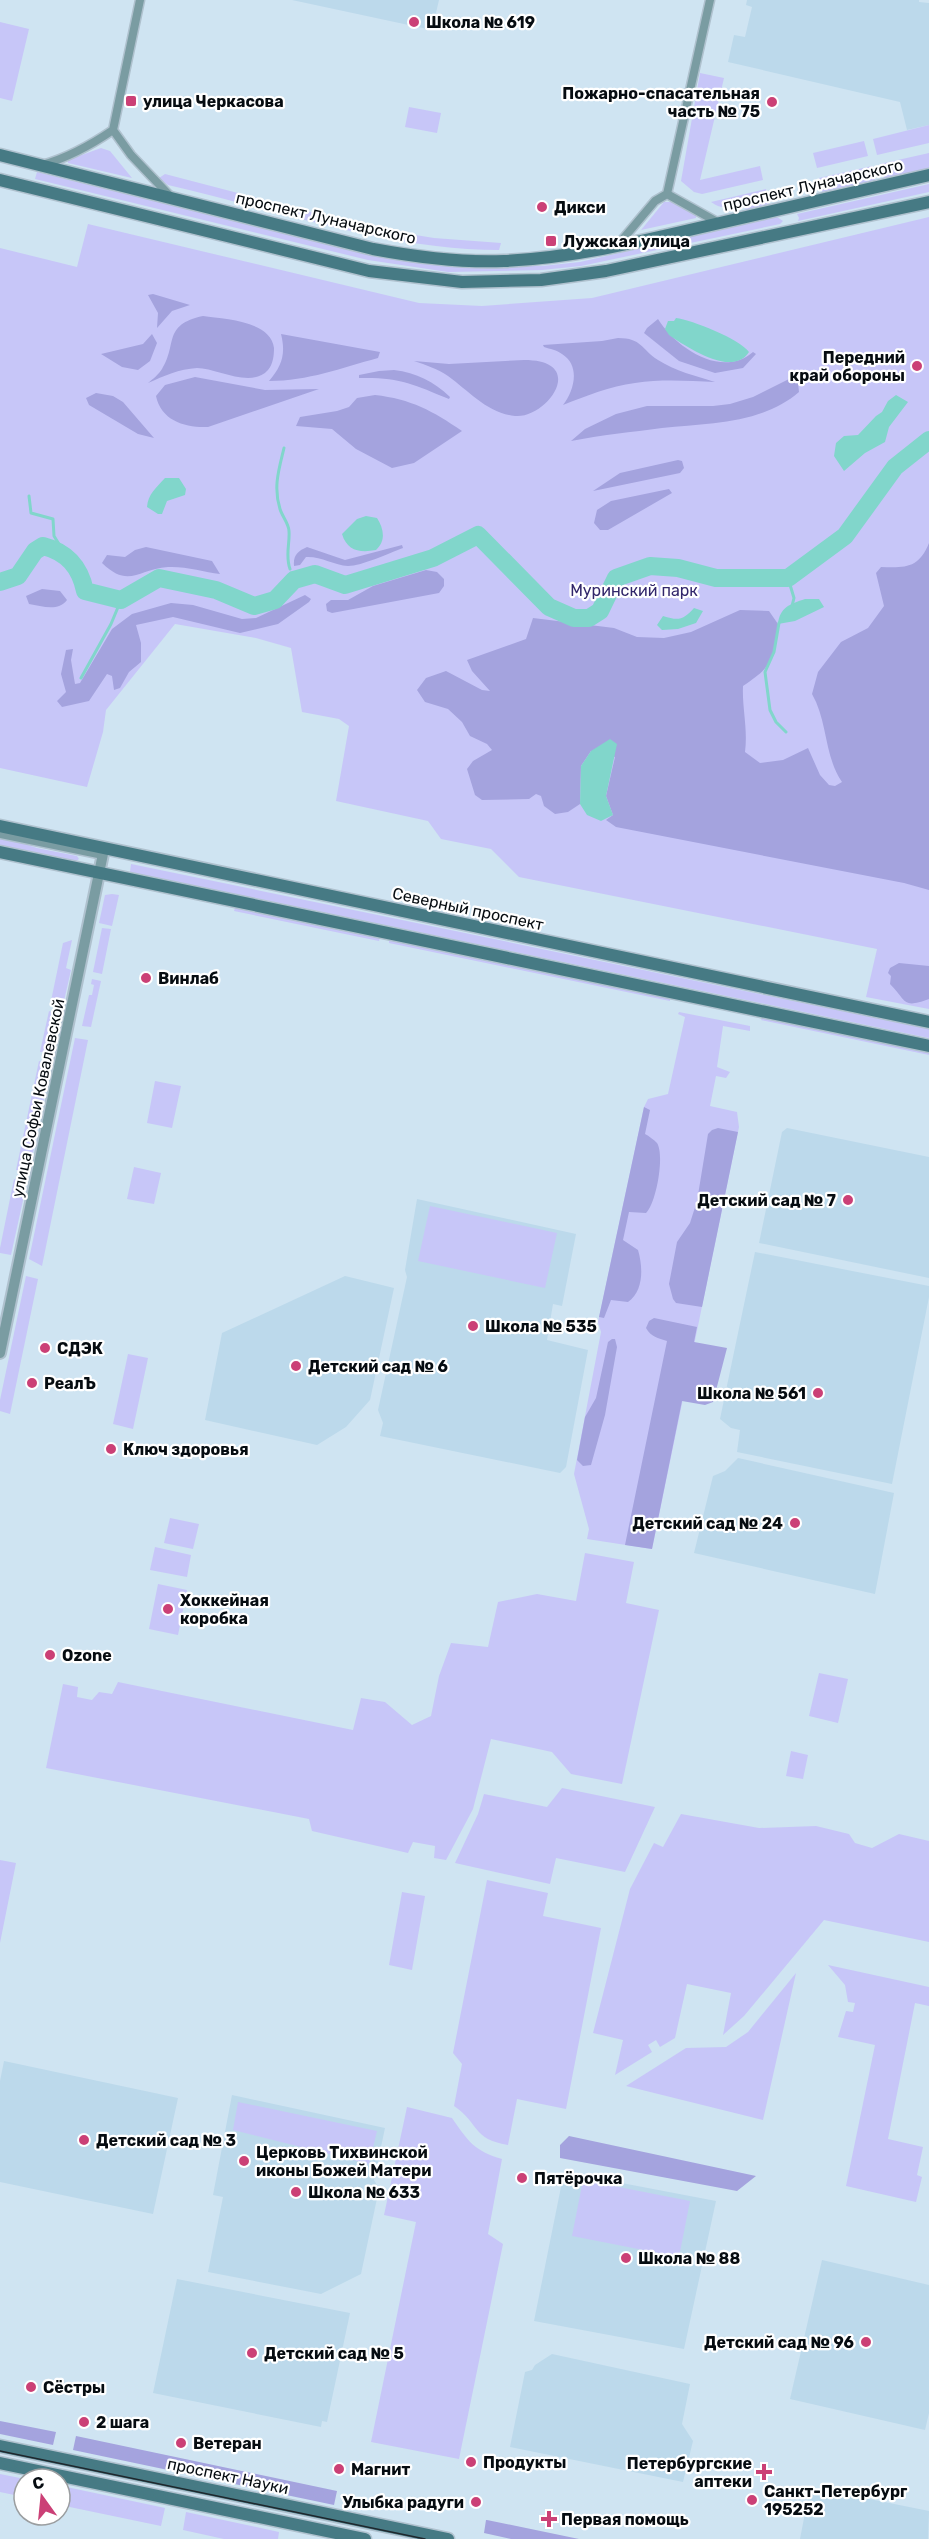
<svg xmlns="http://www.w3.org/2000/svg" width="929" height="2539" viewBox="0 0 929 2539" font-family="Rubik,sans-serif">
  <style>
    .built { fill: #bcd9eb }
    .green { fill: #c7c6f8 }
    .forest { fill: #a4a3de }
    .water { fill: #81d6cb }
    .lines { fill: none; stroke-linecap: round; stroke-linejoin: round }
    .stream { stroke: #81d6cb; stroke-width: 3 }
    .river { stroke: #81d6cb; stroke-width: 18 }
    .minor-casing { stroke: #afc1ce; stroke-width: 11 }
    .tertiary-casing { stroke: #afc1ce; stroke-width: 14 }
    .secondary-casing { stroke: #afc1ce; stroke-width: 15 }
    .minor { stroke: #7a9ca2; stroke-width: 8 }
    .tertiary { stroke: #7a9ca2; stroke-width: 10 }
    .secondary { stroke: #467a84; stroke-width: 12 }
    .tram { stroke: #1f272d; stroke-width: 1.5 }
    .poi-dot { fill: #cb4076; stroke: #fff; stroke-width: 2 }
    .labels { text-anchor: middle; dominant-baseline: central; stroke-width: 4.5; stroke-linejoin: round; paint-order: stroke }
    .poi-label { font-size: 16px; font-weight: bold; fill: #060c11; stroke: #fff; text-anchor: start }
    .street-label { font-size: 16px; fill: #060c11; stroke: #fff }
    .park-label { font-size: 16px; fill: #32276b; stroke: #fff }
  </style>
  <rect width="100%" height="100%" fill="#cfe4f2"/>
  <path class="built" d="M292,0H439L432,30Z
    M747,0H919V2L929,3V125L907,130L900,102L728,62L734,35L745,37L752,7L746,5Z
    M787,1128L929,1157V1278L759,1243L782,1132Z
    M417,1199L576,1234L562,1306L553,1304L547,1340L588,1350L566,1467L560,1473L380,1436L383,1423L378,1410L407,1277L405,1270Z
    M755,1252L929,1286V1297L892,1484L737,1452L740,1430L731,1428L720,1419Z
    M345,1276L394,1288L370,1400L346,1427L317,1445L205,1420L222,1333Z
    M738,1458L894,1493L875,1594L694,1553L713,1476L725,1471Z
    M4,2061L178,2098L153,2214L0,2182V2081Z
    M232,2095L385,2128L374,2180L379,2189L361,2274L321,2294L208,2272L223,2197L213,2195Z
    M564,2172L716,2201L684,2349L534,2321Z
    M822,2260L929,2285V2413L925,2430L790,2399Z
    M177,2279L350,2313L327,2422L322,2421L321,2427L153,2393Z
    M552,2354L690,2384L682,2424L693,2441L683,2482L510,2447L525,2372L532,2370L535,2365Z
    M810,2487L929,2511L928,2539H800Z"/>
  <path class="green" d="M0,22L29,29L12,101L0,98Z
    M700,73L724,78L700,180L760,166L763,180L702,194L694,192L681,181Z
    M409,107L441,113L437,133L405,127Z
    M929,125V143L877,155L873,139Z
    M864,141L868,156L817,168L813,153Z
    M101,148L110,151L132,178L68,163V160Z
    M929,153V169L884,179L880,164Z
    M872,166L875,180L822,192L819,178Z
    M37,172L369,254L448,266H542L580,262L777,217L783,221L780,224L581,266L542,270L448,272L368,260L35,179Z
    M165,174L372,228L434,238L501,243L499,250C384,249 278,210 168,185L159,178Z
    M929,184V192L798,221L799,218L797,214Z
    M766,189L769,204L746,210L743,205C730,207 722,210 711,202Z
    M664,202H672L696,215V218L641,230Z
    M929,217V1009L866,997L877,949L519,877L491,849L441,839L428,821L336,801L349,726L339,719L302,712L291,648L256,638L175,624L106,710L103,732L87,787L0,768V248L77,267L88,224L419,303L482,306L592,298Z
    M0,836L37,848L77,856L79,859L76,861L0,845Z
    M131,864L929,1029V1038L130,872Z
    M112,894L119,895L112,926L99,923L105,895Z
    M235,908L380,938L379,941L234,911Z
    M102,928L111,929L102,974L93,972Z
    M72,940L66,968L71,970L64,1001H51L63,943Z
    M389,940L670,999V1001L389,943Z
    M92,979L101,981L91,1027L82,1026L89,995H92L94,985L91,984Z
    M49,1011L61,1016L54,1052H40Z
    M679,1012L750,1026V1031L723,1026L717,1067L730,1072L726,1078L716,1076L710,1106L737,1112L739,1127L652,1549L587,1539L589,1529L574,1474L601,1332L598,1322L644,1107L648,1099L668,1094L685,1017L678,1014Z
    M762,1018L929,1052V1055L761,1020Z
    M75,1038L88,1040L42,1266L29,1259Z
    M39,1061L51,1065L29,1172L16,1170Z
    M155,1081L181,1086L172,1128L147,1123Z
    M134,1167L161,1173L154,1204L127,1199Z
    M14,1179L27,1182L11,1255L0,1253V1248Z
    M430,1206L557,1233L545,1288L418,1261Z
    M26,1276L38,1279L10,1414L0,1411V1400Z
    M128,1354L148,1358L133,1429L113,1424Z
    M170,1518L199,1524L193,1549L164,1543Z
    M155,1547L191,1555L187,1577L150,1570Z
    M585,1553L634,1562L626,1603L659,1610L622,1784L571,1774L552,1752L491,1739L473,1809L446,1860L434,1858L435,1846L413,1842L408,1853L312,1831L309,1819L46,1768L63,1684L78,1687L77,1697L92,1700L99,1692L112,1694L118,1682L353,1730L361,1698L385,1702L412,1725L431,1716L439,1676L451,1643L488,1647L498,1602L537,1594L576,1601Z
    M158,1584L187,1590L178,1635L149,1629Z
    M819,1673L848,1679L838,1723L809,1716Z
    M791,1751L808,1755L803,1779L786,1776Z
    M562,1788L655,1807L625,1872L556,1858L550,1884L455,1863L478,1814L484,1794L547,1807Z
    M681,1814L759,1828L816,1826L849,1834L855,1843L872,1848L899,1834L929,1841V1942L824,1920L744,2016L723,2035L731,1993L687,1984L675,2038L660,2047L656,2040L648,2045L652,2052L615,2075L623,2040L593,2033L630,1889L654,1843L663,1847Z
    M0,1860L16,1863L0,1943Z
    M487,1880L548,1893L543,1916L601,1928L566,2109L517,2099L508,2145C472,2139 480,2124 454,2106L462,2064L453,2053Z
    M402,1892L425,1896L412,1970L389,1965Z
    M828,1965L929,1987V2006L915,2003L888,2139L923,2147L917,2175L922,2177L916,2202L846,2186L875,2045L838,2037L846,2011L853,2012L855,2003L848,2002L845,1985Z
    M796,1973L763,2120L626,2086L686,2048L726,2047L748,2032Z
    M238,2102L377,2131L369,2164L233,2130Z
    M407,2107L452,2118C468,2141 474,2151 502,2159L488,2234L503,2244L459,2459L371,2442L416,2222L384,2215Z
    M583,2180L690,2201L679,2257L572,2236Z
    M0,2474L25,2479L24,2497L0,2492Z
    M62,2486L165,2508L161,2526L60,2505Z
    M186,2512L279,2532L278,2539H224L183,2530Z"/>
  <path class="forest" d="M153,294L190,305L172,311L157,328L158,313L148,295Z
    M203,316C225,319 271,321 274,348C274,356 273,364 268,370C251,389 217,368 197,368C179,369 164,376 148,383C153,379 159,374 162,369C178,344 162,325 203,316Z
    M658,319C676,348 722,379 753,352L756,354L743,368L715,373L679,361L644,333L647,328Z
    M152,334L157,343L150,361L138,370L122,367L101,354L143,344Z
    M281,334L380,352L378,358C341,368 308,381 269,381C282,366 286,354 281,334Z
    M618,338C642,338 641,349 658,360C675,371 696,376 715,382C689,381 662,379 635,383C610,386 586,396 563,405C574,391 581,366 562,354C557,350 550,349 544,347L543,345L602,341Z
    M524,360C589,360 547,419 515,416C487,413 469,391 448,376C438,369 426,365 414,361L449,364Z
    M394,370C417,373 433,381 450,397L449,399C413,384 399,377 359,378V375L379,371Z
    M195,377L265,390L319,389L208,427C186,428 161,421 156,396L165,385Z
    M789,379L798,383L799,392C762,424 709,423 662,428C632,432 601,435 571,441L585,429L616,414L647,406H713L730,404L753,397Z
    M96,393L113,396L123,402L154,438L138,434L89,405L86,398Z
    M375,395C411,399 433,411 462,431L414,463L392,468L356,449L332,429L296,426L300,417L337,411L349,407L357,398Z
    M678,460L682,461L684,468L680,473L593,491L620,473Z
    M669,489L672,493L608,530H600L594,523L597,510L611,501Z
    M929,543V890L904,883L616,827L606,820L613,815L606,796L615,757L591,751L581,766L580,804L568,812L555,814L544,806L541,796L536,794L529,799L482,800L475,795L467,769L473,761L492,750L487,744L470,736L462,722L448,709L425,702L417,690L426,678L446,671L482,690L490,691L472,671L467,660L526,639L533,618L614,628L637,637L664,638L691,632L740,610L769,611L778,624C775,659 772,667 743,686C742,709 748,728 745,752L760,763L783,760L808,748L820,775L829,785L835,786L842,782C824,756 828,722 812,694L818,672L841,642L868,628L884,606L876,573L881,567C906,568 919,568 929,543Z
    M402,545L403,548C389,553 362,566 348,566C334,565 320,556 306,557L300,565L294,566C293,555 298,551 307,547L345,560Z
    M146,547L212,561L220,574C204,572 185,566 168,567C138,569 129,589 102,563L107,555L125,557L135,550Z
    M426,570L437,572L444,579V586L439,593L332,613L327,611L326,604L331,600H348L373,586Z
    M42,589L60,591L67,600C58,612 42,606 29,604L26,596Z
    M305,595L311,599L309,602L278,624L240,633L173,617L136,625L141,643V662L129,672L120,688L114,690L112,676L107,674L89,701L62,707L57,701L66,692L61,674L66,650L73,649L71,660L75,684L80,683L112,629L132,614L171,603L193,605L242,619L256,618Z
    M899,963L929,966V999C902,1009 907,1001 890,984L891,976L888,973L890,968Z
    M644,1107L650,1110L645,1134C649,1136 654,1140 657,1143C665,1155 656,1204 646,1213L629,1212L623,1240L638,1250C643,1267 644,1291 628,1302L611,1300L604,1318L599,1317Z
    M718,1128L738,1132L702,1307L676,1303L673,1299L669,1284L677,1242L690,1223L697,1201L708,1134L712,1130Z
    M654,1318L697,1327L694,1342L727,1348L713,1402L705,1405L682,1401L652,1549L625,1545L667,1341C658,1338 651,1337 646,1328L649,1321Z
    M612,1339H615L617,1347L605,1415L591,1465L583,1466L577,1460L585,1417L596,1398L608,1342Z
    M569,2136L756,2176L737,2191L560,2158V2145Z
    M0,2421L56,2432L53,2445L0,2434Z
    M76,2436L337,2491L334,2505L73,2450Z
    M486,2520H487L579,2539H511L484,2533Z"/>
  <path class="water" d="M676,318C692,320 740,339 749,352C732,378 687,347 669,335L665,329L668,321H674Z
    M896,395L908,402L889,427L885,442L865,453L844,471L834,456L836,443L844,436L858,435L876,416L882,412L888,401Z
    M165,478H179L186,489L185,495L167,501L162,514H158L147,507C148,494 156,488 165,478Z
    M366,516L377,518C384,529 386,541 376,550C360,553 347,551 342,534L357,519Z
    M805,599H819L824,607L795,621L778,624C780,607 790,604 805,599Z
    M694,608L703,611L696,623L678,629L662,630L657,625L663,616C679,621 683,620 694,608Z
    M610,739L617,744L606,796L613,815L601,821L587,815L580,804L581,766L591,751Z"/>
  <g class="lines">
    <path class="stream" d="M284,448C279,469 273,487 280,509C282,516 289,524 289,531C290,544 285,555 290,569
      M29,496L31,513L53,519L54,536L62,549V553
      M291,573L294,580
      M788,578L794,598L792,606
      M779,623L774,652L765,672L770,710L776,722L786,732
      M81,678L111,624L121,600"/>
    <path class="river" d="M0,582L18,576L35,551L43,546C67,552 80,567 85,591L121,600L159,578L216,590L254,606L275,600L294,580L315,574L345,585L433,558L478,535L549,607L574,618H589L600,611L616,578L650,566L678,568L716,578H788L845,536L895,467L929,440"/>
    <defs>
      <path id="minor" d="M113,130L131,155L171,197
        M42,165C67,158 91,145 113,130L140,0
        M667,194L719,223
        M617,246L655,201L667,194L710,0
        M0,834L103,855"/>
      <path id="tertiary" d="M0,1353L104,849"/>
      <path id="secondary" d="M0,155L373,249C416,257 460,263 504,261C570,258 634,243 698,228C775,211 852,192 929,175
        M0,180L369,271L462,282L541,280L606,271L929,202
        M0,826L929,1022
        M0,852L929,1046
        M0,2446L448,2539
        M0,2463L365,2539"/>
    </defs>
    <use href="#minor" class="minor-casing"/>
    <use href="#tertiary" class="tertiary-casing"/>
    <use href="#secondary" class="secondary-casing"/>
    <use href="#minor" class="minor"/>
    <use href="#tertiary" class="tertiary"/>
    <use href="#secondary" class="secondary"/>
    <path class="tram" d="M0,2451L425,2539"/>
  </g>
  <g class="poi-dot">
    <circle cx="414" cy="22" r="6"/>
    <rect x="125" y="95" width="12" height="12" rx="3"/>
    <circle cx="772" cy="102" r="6"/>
    <circle cx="542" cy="207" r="6"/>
    <rect x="545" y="235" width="12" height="12" rx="3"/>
    <circle cx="917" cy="366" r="6"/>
    <circle cx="146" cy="978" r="6"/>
    <circle cx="848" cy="1200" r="6"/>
    <circle cx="473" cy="1326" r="6"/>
    <circle cx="45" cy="1348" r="6"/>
    <circle cx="296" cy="1366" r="6"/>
    <circle cx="32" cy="1383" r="6"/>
    <circle cx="818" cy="1393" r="6"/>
    <circle cx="111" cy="1449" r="6"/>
    <circle cx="795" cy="1523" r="6"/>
    <circle cx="168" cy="1609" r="6"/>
    <circle cx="50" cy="1655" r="6"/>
    <circle cx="84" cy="2140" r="6"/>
    <circle cx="244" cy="2161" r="6"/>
    <circle cx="522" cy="2178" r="6"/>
    <circle cx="296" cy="2192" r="6"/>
    <circle cx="626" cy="2258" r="6"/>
    <circle cx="866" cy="2342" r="6"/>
    <circle cx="252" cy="2353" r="6"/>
    <circle cx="31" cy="2387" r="6"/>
    <circle cx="84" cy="2422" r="6"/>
    <circle cx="181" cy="2443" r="6"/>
    <circle cx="471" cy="2462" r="6"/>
    <circle cx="339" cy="2469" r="6"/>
    <path d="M761 2463h6v6h6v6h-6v6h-6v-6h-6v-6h6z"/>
    <circle cx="752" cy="2500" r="6"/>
    <circle cx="476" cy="2502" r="6"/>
    <path d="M546 2510h6v6h6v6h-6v6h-6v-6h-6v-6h6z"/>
  </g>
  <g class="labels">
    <g class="poi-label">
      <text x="426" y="22">Школа № 619</text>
      <text x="760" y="93" text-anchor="end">Пожарно-спасательная<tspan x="760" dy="18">часть № 75</tspan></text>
      <text x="143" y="101">улица Черкасова</text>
      <text x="554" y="207">Дикси</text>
      <text x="563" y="241">Лужская улица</text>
      <text x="905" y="357" text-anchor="end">Передний<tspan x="905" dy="18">край обороны</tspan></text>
      <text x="158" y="978">Винлаб</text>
      <text x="836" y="1200" text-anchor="end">Детский сад № 7</text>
      <text x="485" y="1326">Школа № 535</text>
      <text x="57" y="1348">СДЭК</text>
      <text x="308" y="1366">Детский сад № 6</text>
      <text x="44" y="1383">РеалЪ</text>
      <text x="806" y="1393" text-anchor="end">Школа № 561</text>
      <text x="123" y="1449">Ключ здоровья</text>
      <text x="783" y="1523" text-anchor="end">Детский сад № 24</text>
      <text x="180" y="1600">Хоккейная<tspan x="180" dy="18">коробка</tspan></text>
      <text x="62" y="1655">Ozone</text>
      <text x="96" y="2140">Детский сад № 3</text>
      <text x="256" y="2152">Церковь Тихвинской<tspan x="256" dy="18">иконы Божей Матери</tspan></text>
      <text x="534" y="2178">Пятёрочка</text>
      <text x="308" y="2192">Школа № 633</text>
      <text x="638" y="2258">Школа № 88</text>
      <text x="854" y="2342" text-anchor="end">Детский сад № 96</text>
      <text x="264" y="2353">Детский сад № 5</text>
      <text x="43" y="2387">Сёстры</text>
      <text x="96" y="2422">2 шага</text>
      <text x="193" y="2443">Ветеран</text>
      <text x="483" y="2462">Продукты</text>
      <text x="752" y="2463" text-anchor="end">Петербургские<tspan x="752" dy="18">аптеки</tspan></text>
      <text x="351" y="2469">Магнит</text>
      <text x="764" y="2491">Санкт-Петербург<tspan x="764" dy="18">195252</tspan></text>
      <text x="464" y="2502" text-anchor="end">Улыбка радуги</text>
      <text x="561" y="2519">Первая помощь</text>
    </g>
    <g class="street-label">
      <text transform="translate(813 185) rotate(-13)">проспект Луначарского</text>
      <text transform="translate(326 218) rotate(13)">проспект Луначарского</text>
      <text transform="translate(468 909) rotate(12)">Северный проспект</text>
      <text transform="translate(38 1098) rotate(-78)">улица Софьи Ковалевской</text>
      <text transform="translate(228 2476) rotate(12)">проспект Науки</text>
    </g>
    <g class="park-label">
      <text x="634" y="590">Муринский парк</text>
    </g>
  </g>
  <g transform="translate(42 2497) rotate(345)"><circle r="28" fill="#ffffff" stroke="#9b9ea0" stroke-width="1.5"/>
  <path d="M0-4.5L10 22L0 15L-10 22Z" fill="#cb4076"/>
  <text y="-9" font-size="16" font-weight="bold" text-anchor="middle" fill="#060c11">С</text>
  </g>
</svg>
